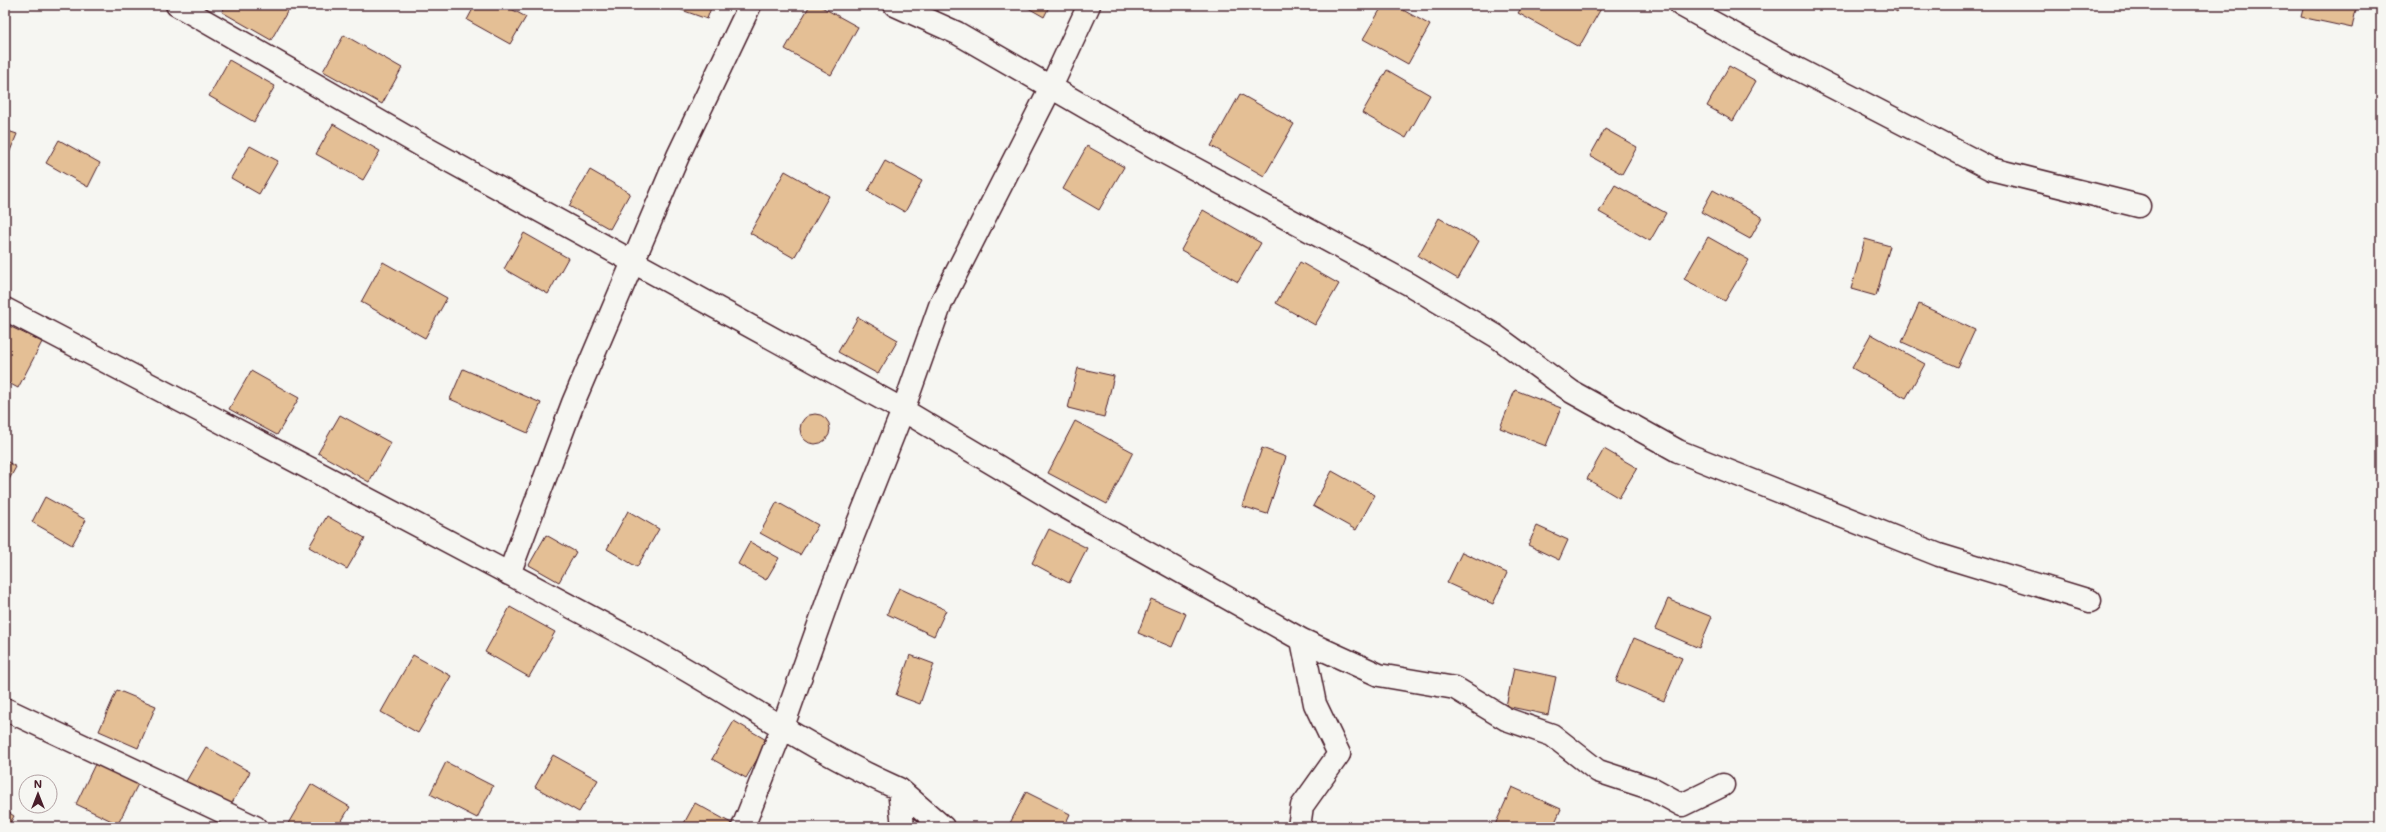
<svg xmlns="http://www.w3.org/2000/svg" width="2386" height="832" viewBox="0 0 2386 832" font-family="Mali,sans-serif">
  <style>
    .building { fill: #e4bf95; stroke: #4a1f2b }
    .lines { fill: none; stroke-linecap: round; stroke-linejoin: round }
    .minor-casing { stroke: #4a1f2b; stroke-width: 25 }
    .minor { stroke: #f6f6f2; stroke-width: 22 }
  </style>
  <rect width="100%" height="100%" fill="#f6f6f2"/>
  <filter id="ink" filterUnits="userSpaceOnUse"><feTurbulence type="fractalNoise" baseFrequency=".025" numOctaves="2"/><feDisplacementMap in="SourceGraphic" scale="8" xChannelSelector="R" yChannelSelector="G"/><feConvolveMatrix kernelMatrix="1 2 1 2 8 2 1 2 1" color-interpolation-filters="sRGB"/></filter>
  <g filter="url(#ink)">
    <path class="building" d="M226,5H291L271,40L222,12Z
      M475,5H504L526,17L510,44L467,20Z
      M677,5H712L707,19L676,8Z
      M810,5H818L858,27L831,75L785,49Z
      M1023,5H1050L1044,17Z
      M1383,5H1394L1430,25L1408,64L1363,39Z
      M1523,5H1603L1579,47L1518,13Z
      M1886,5H1901L1897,12Z
      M2304,5H2357L2352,28L2301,17Z
      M344,35L402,68L382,104L323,71Z
      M229,60L275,86L254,122L209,96Z
      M1729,66L1756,81L1733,121L1707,106Z
      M1387,70L1430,95L1406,138L1362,113Z
      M1240,94L1294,124L1264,176L1211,146Z
      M333,124L380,151L363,180L316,154Z
      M1605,129L1637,147L1622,174L1590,156Z
      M5,130L17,134L5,163Z
      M59,140L100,163L88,187L46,163Z
      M250,146L278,161L259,194L231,178Z
      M1087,146L1124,167L1099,210L1063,189Z
      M885,161L922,181L905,212L868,191Z
      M590,170L630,193L610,229L569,206Z
      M785,171L829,196L794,258L750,233Z
      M1615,185L1666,213L1650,241L1599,212Z
      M1713,190L1762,217L1750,239L1701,212Z
      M1203,210L1261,243L1238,282L1181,250Z
      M1439,218L1479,241L1458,279L1418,256Z
      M524,233L568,258L548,294L504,269Z
      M1708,237L1749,260L1725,301L1684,279Z
      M1865,239L1890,246L1876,296L1851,289Z
      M383,262L447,298L425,338L361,302Z
      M1300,262L1339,284L1315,325L1276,303Z
      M1919,304L1975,330L1958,367L1902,342Z
      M858,317L898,340L878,374L838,352Z
      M5,324L42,342L18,388L5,381Z
      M1871,334L1925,364L1906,398L1852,368Z
      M1078,368L1114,376L1104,417L1068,408Z
      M463,369L541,403L528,433L450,399Z
      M251,371L299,398L277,435L229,409Z
      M1515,390L1561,408L1546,446L1500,428Z
      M800 429a15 15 0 1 1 30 0a15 15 0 1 1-30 0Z
      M340,415L391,443L369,482L318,453Z
      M1075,421L1133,452L1107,504L1048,473Z
      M1262,448L1286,457L1267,514L1242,506Z
      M1604,449L1637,468L1619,498L1587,479Z
      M5,460L16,467L5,487Z
      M1332,471L1375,495L1356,530L1313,506Z
      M45,497L86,520L72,545L32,522Z
      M777,502L818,525L800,555L760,533Z
      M628,511L659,529L637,567L607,549Z
      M327,516L365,538L347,569L309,547Z
      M1537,526L1568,540L1559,560L1528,545Z
      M1049,529L1087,548L1069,583L1032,563Z
      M546,535L576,552L559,582L529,565Z
      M750,542L779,558L766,580L738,564Z
      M1462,552L1507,573L1493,604L1447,583Z
      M899,588L946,610L934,636L887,614Z
      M1151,599L1186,614L1172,647L1138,633Z
      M1668,599L1712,617L1699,648L1655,629Z
      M510,607L555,632L529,677L485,652Z
      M1634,638L1682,658L1664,701L1616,681Z
      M413,655L451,676L418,733L381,712Z
      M910,655L934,664L920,704L896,695Z
      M1514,668L1556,677L1548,715L1506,706Z
      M117,690L156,706L138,748L99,731Z
      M734,721L768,741L746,778L712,759Z
      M206,747L250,772L229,808L185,783Z
      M553,755L598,780L579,812L535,787Z
      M96,762L139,782L118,824L76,804Z
      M446,762L493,786L477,818L430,794Z
      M311,784L350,807L338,827H286Z
      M1512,787L1561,809L1553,827H1494Z
      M1026,792L1070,814L1064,827H1008Z
      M695,803L731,823L728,827H682Z
      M5,810L14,816L8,827H5Z"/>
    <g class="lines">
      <defs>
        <path id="minor" d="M177,5L424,147L903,410L1064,506L1302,640L1379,675L1455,688L1506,719L1552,735L1598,771L1653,789L1682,805L1723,785
          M895,5L957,33L1158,149L1409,284L1496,336L1572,392L1678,451L1939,555L2090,601
          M1681,5L1788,64L1991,169L2139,206
          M5,309C216,419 427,529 637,642C725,689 806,748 899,789L903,827
          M509,574L573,403L678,156L750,5
          M5,709L255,827
          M899,789L943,827
          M743,827L782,729L831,591L903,410L941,303L1051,87L1089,5
          M1299,827L1302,806L1339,754L1315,704L1302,640"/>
      </defs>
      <use href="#minor" class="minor-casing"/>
      <use href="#minor" class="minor"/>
    </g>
  </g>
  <rect width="2386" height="832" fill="none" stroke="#f6f6f2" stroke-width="20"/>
  <rect x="10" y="10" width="2366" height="812" fill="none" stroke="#4a1f2b" stroke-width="1.5" filter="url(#ink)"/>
  <g transform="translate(38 794)"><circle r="19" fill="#f6f6f2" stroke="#b1a0a2"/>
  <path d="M0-3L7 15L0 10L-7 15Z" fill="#4a1f2b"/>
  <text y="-6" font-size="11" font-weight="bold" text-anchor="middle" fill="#4a1f2b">N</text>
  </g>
</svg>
